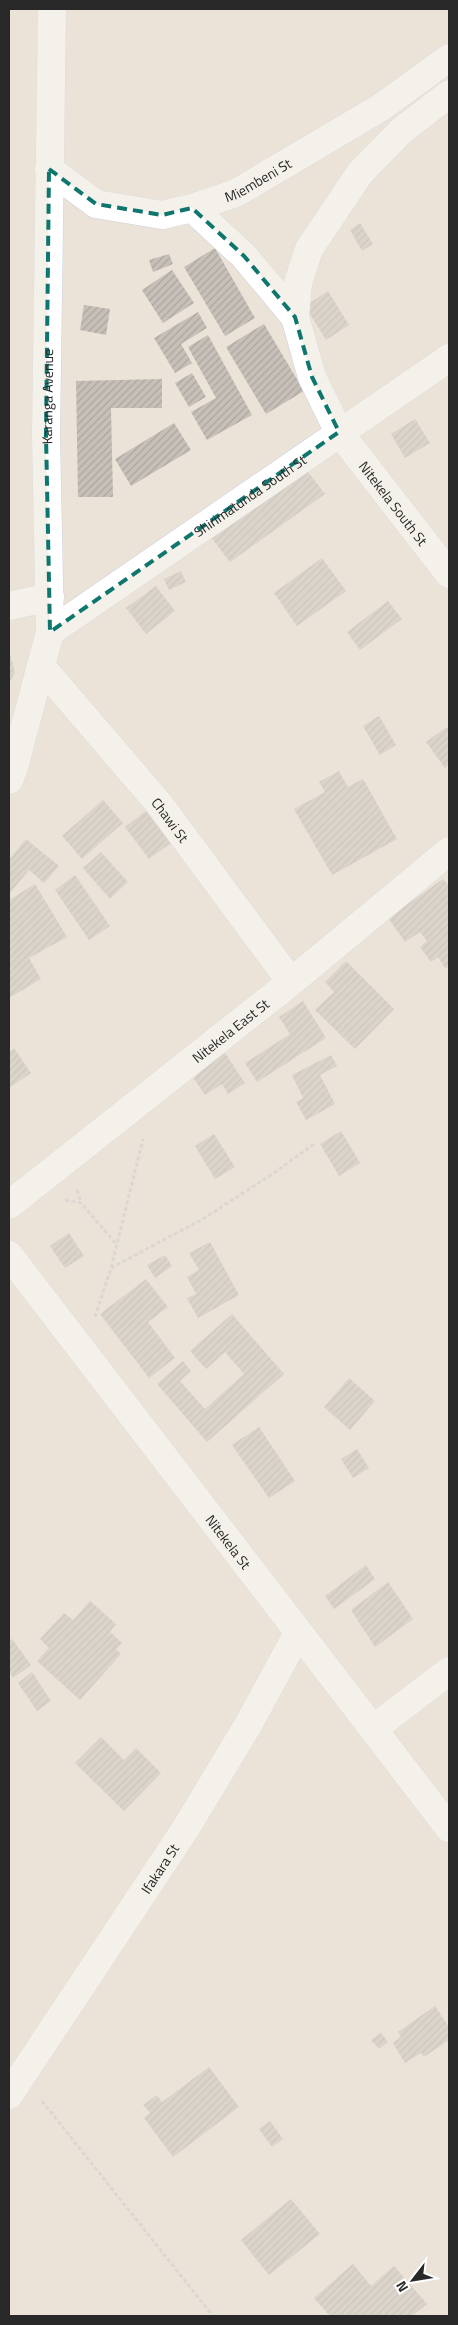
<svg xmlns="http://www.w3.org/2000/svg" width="458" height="2325" viewBox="0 0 458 2325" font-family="'Titillium Web',sans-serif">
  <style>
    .building { fill: url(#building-hatch) }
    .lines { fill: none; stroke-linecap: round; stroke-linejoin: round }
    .minor-casing { stroke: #ced1e1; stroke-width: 29 }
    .path { stroke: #c7c7c7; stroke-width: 3; stroke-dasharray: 4 2.5; stroke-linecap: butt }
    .minor { stroke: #fff; stroke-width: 28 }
    .marked { fill: none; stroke: #0f766e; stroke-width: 4; stroke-dasharray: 10 6; stroke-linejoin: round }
    .labels { text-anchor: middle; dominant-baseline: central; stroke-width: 4; stroke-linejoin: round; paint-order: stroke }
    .street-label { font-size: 14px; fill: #282828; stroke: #fff }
  </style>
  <defs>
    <pattern id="building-hatch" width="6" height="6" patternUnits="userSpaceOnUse" patternTransform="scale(1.25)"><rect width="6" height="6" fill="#c6c0b8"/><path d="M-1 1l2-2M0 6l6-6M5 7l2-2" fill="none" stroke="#aaa59e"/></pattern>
  </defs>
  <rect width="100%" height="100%" fill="#ebe3d8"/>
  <path class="building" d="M360,223L373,244L362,251L350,230Z
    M215,248L255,318L225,336L184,267Z
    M169,254L173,264L153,272L149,260Z
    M172,270L194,303L163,323L142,290Z
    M328,291L349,325L326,340L305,306Z
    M84,305L110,309L106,335L80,330Z
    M198,312L207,328L181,344L192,363L175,373L154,338Z
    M264,324L304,391L266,414L226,347Z
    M208,335L252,415L207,440L191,412L216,398L188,347Z
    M192,373L206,397L189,407L175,383Z
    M162,379V408H111L113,497H78L76,381Z
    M415,419L430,443L405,458L391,434Z
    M174,423L191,450L131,486L115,459Z
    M302,464L325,494L230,562L207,532Z
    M322,558L346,591L297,626L274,593Z
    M181,571L186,582L169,590L164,579Z
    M156,586L175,611L146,634L126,608Z
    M388,601L402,619L360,650L347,632Z
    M9,650L15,673L9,683Z
    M379,716L396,745L380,755L363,726Z
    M447,727L449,730V765L445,768L426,742Z
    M339,771L348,787L363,779L397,839L332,875L294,809L325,792L319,782Z
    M103,800L123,823L82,859L62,836Z
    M146,811L171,843L149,859L125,827Z
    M26,839L59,866L44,883L29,870L10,893L9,860Z
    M101,852L128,882L110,899L83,868Z
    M75,875L110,926L89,940L55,890Z
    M443,879L449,886V966L446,969L438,957L431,962L420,947L427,941L420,932L405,942L388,918Z
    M35,884L67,937L29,958L41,979L9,998V900Z
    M346,961L394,1009L355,1049L315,1010L334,992L325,982Z
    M303,1001L326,1038L257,1082L245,1063L290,1034L279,1017Z
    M219,1044L245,1083L228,1094L222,1084L205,1095L185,1065Z
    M14,1048L31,1073L9,1088V1052Z
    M331,1055L337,1066L320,1075L335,1104L306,1120L296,1102L303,1098L292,1075Z
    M341,1131L360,1163L339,1176L320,1144Z
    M214,1134L235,1167L215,1179L195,1146Z
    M69,1233L84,1256L65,1268L50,1246Z
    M210,1242L239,1295L198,1318L187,1298L196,1294L187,1277L199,1270L189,1253Z
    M165,1255L172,1266L155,1278L147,1265Z
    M146,1279L168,1307L148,1322L175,1358L149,1378L100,1314Z
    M232,1314L284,1374L207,1442L157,1384L183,1361L191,1371L180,1381L205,1409L244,1374L225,1352L206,1369L190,1351Z
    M349,1378L375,1401L350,1430L324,1407Z
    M259,1427L295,1481L269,1498L232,1445Z
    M357,1449L369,1468L353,1478L341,1459Z
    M366,1565L375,1579L334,1609L325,1596Z
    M388,1582L413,1619L375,1647L351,1610Z
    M90,1601L116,1624L110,1632L122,1643L116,1649L121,1654L80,1700L37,1661L49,1648L40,1639L64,1613L73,1620Z
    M12,1639L31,1665L13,1678L9,1671V1641Z
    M32,1672L51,1701L37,1711L18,1683Z
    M101,1737L124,1760L136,1748L161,1773L124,1811L75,1763Z
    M435,2006L449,2027V2040L424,2057L421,2053L405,2063L393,2043L401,2037L398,2032Z
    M381,2033L388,2042L379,2049L371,2040Z
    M209,2067L239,2107L173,2157L144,2118L150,2113L143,2105L157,2095L162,2102Z
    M270,2121L283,2139L272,2147L259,2129Z
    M291,2199L320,2234L269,2275L241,2240Z
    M353,2264L371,2286L394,2266L427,2304L412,2316H330L314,2298Z"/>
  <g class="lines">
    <defs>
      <g id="minor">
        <path id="s1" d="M449,94L401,131L360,173L309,249L298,283L295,317L312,377L339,432L449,574"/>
        <path id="s2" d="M49,169L96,204L162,215L192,208L236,193L380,108L449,58"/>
        <path d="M192,208L244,256L295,317"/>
        <path d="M9,606L50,597"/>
        <path id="s3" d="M50,632L449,358"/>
        <path id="s4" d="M41,666L160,805L291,982"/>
        <path id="s5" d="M9,780L14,767L50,632L46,435L52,9"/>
        <path id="s6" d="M9,1205L291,982L449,851"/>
        <path id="s7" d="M9,1255L449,1828"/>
        <path d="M373,1729L449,1671"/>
        <path id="s8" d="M9,2095L186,1828L248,1725L298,1633"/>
      </g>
    </defs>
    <use href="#minor" class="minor-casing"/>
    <path class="path" d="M77,1190L81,1203
      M65,1200L81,1203L117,1245
      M111,1268L201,1220L271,1175L314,1144
      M95,1317L111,1268L143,1139
      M42,2101L213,2316"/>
    <use href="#minor" class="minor"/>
  </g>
  <path d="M0 0H458V2325H0ZM49,169L96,204L162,215L192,208L244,256L295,317L312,377L339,432L50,632L46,435Z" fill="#ebe3d8" fill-opacity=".55" fill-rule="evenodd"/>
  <path class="marked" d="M49,169L96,204L162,215L192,208L244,256L295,317L312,377L339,432L50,632L46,435Z"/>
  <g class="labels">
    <g class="street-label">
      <text stroke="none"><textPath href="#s2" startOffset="228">Miembeni St</textPath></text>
      <text stroke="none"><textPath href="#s5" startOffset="389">Karanga Avenue</textPath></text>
      <text stroke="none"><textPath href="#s3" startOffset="242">Shirimatunda South St</textPath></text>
      <text stroke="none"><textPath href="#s1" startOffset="494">Nitekela South St</textPath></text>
      <text stroke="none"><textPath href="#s4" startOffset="201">Chawi St</textPath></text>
      <text stroke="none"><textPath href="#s6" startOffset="282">Nitekela East St</textPath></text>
      <text stroke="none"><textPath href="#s7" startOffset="361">Nitekela St</textPath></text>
      <text stroke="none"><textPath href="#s8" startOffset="272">Ifakara St</textPath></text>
    </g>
  </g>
  <rect width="458" height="2325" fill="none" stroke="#282828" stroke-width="20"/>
  <g transform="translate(413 2280) rotate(239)" stroke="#ffffff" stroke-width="4" paint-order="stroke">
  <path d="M0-4L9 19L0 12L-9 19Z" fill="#282828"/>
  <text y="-8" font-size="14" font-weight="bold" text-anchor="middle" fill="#282828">N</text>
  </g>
</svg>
